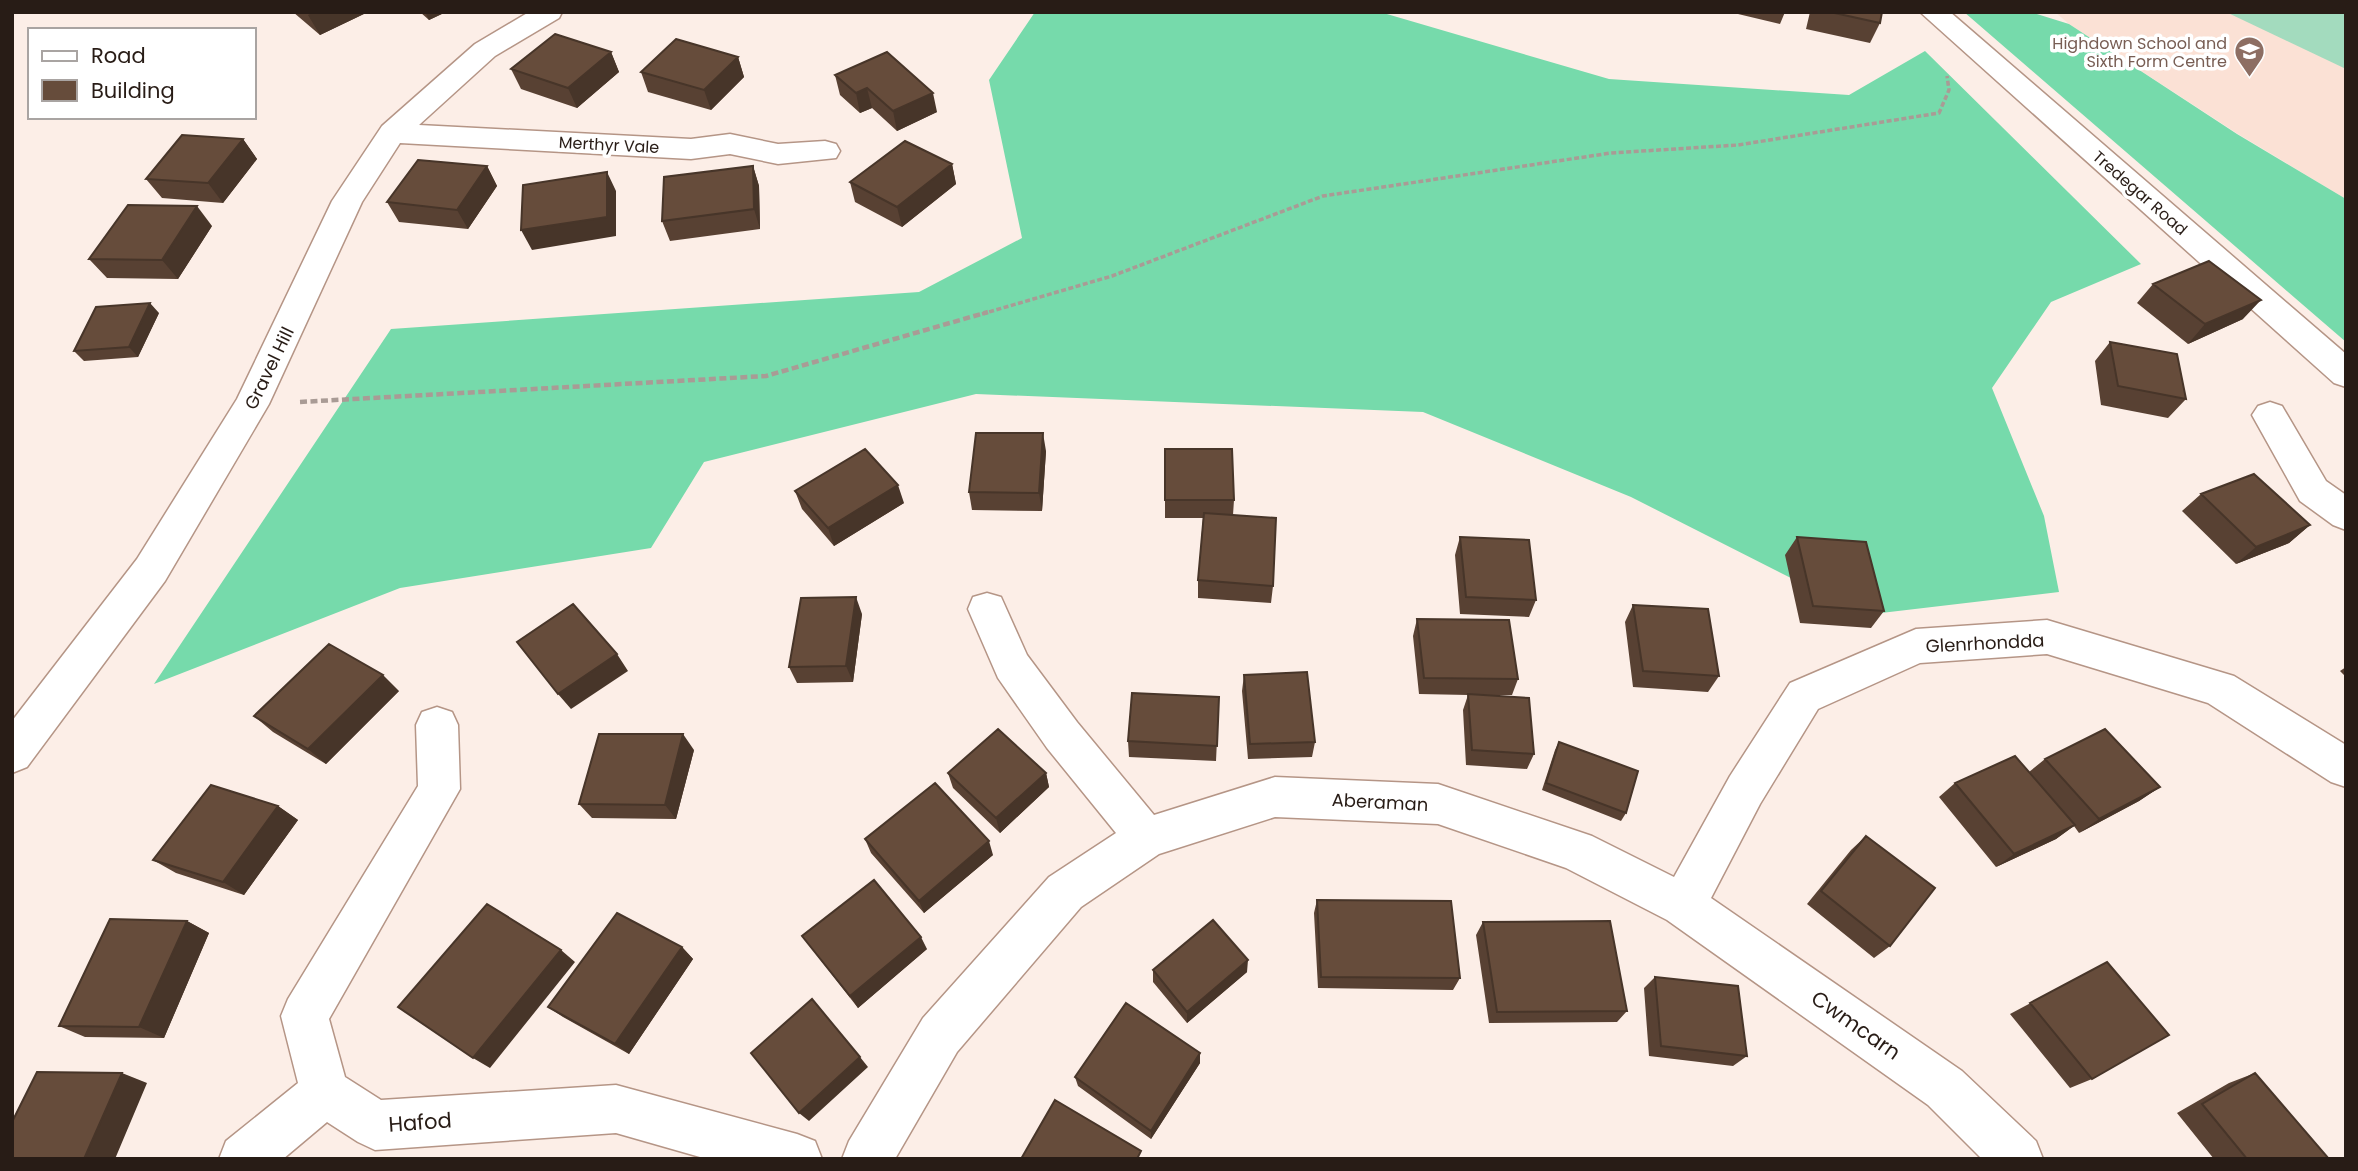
<svg xmlns="http://www.w3.org/2000/svg" width="2358" height="1171" viewBox="0 0 2358 1171" font-family="Poppins,sans-serif">
  <style>
    .built { fill: #fbe1d5 }
    .green { fill: #a3dbbe }
    .forest { fill: #76daab }
    .lines { fill: none; stroke-linecap: round; stroke-linejoin: round }
    .minor-casing { stroke: #b59586; stroke-width: 3 }
    .path-far1 { stroke: #a99b95; stroke-width: 3.5; stroke-dasharray: 5 2.5; stroke-linecap: butt }
    .path { stroke: #a99b95; stroke-width: 4.5; stroke-dasharray: 7 3.5; stroke-linecap: butt }
    .minor { fill: #fff; fill-rule: evenodd }
    .wall { fill: #584133 }
    .shaded-wall { fill: #473529 }
    .building { fill: #664c3b; stroke: #473529; stroke-width: 2 }
    .labels { text-anchor: middle; dominant-baseline: central; stroke-width: 7; stroke-linejoin: round; paint-order: stroke }
    .far-education-label { font-size: 16px; fill: #785e54; stroke: #fff; text-anchor: end }
    .far-street-label { font-size: 16px; fill: #281c16; stroke: #fff }
    .street-label { font-size: 18px; fill: #281c16; stroke: #fff }
    .near-street-label { font-size: 21px; fill: #281c16; stroke: #fff }
  </style>
  <rect width="100%" height="100%" fill="#fceee7"/>
  <path class="built" d="M2055,12H2346V199L2238,134L2069,24Z"/>
  <path class="green" d="M2226,12H2346V69Z"/>
  <path class="forest" d="M1035,12H1380L1609,79L1849,95L1925,51L2141,264L2051,302L1992,388L2044,516L2059,592L1864,615L1631,497L1423,412L976,394L704,462L651,548L400,588L154,684L391,329L919,292L1022,238L989,80Z
    M1964,12H2030L2069,24L2237,134L2346,199V342Z"/>
  <g class="lines">
    <defs>
      <path id="minor" d="M529,12H562L559,18L495,56L419,125L691,139L730,134L778,144L825,141L836,144L840,151L836,158L778,164L730,154L691,159L400,143L362,202L269,404L165,581L27,767L12,773V721L137,559L237,399L332,201L382,126L475,44Z
        M1920,12H1950L2346,354V387L2334,383Z
        M2270,402L2282,406L2326,481L2346,495V530L2333,525L2300,501L2252,415L2258,406Z
        M987,593L1001,597L1027,655L1077,722L1154,815L1275,777L1438,784L1592,836L1674,877L1730,776L1790,683L1916,629L2047,620L2234,676L2346,745V787L2331,782L2208,703L2047,654L1920,663L1818,709L1760,804L1711,898L1962,1071L2036,1141L2043,1159H1982L1928,1105L1667,920L1566,868L1438,824L1275,817L1159,854L1081,907L957,1052L895,1159H842L849,1141L923,1018L1049,877L1116,833L1047,748L998,678L968,609L973,597Z
        M437,707L452,712L458,725L460,789L329,1019L345,1077L381,1100L616,1085L797,1134L815,1141L822,1159H707L616,1133L375,1150L358,1142L327,1122L283,1159H219L226,1141L298,1083L281,1016L288,999L418,786L416,725L422,712Z"/>
    </defs>
    <use href="#minor" class="minor-casing"/>
    <path class="path-far1" d="M982,314L1112,276L1323,196L1611,153L1738,145L1939,113L1949,90L1947,76"/>
    <path class="path" d="M300,402L766,376L988,312"/>
    <use href="#minor" class="minor"/>
  </g>
  <path class="wall" d="M293,12H368L320,35Z
    M420,12H446L429,20Z
    M1739,12H1785L1780,24L1738,14Z
    M1810,12H1882L1880,23L1870,43L1806,29Z
    M611,52L619,72L577,108L521,89L511,69Z
    M738,57L744,77L711,110L648,92L641,72Z
    M835,75L937,112L897,131L872,108L860,113L840,95Z
    M243,139L257,159L223,203L162,198L146,179Z
    M952,164L956,184L902,227L855,202L850,182Z
    M487,166L497,186L468,229L399,222L387,202Z
    M753,166L759,186L760,229L670,241L662,221Z
    M212,226L178,279L107,278L89,259Z
    M2153,284L2243,319L2188,344L2137,303Z
    M159,313L138,357L84,361L74,351Z
    M2110,342L2186,399L2168,418L2101,405L2095,361Z
    M1046,451L1042,511L972,510L969,492Z
    M795,491L904,503L834,546L802,509Z
    M2201,494L2310,525L2289,543L2236,564L2182,511Z
    M1165,500H1234L1233,515L1273,586L1271,603L1198,598V580L1203,518H1165Z
    M1460,537L1536,600L1529,617L1460,614L1455,555Z
    M1797,537L1884,611L1871,628L1800,623L1785,555Z
    M1633,605L1719,676L1708,692L1633,687L1625,622Z
    M862,614L853,682L797,683L789,667Z
    M1417,619L1518,679L1512,695H1475L1534,754L1527,769L1466,765L1463,710L1468,695L1419,694L1413,636Z
    M2346,667V677L2340,671Z
    M1244,675L1315,742L1312,757L1248,759L1242,691Z
    M399,691L326,764L273,732L254,716Z
    M1219,697L1216,761L1129,757L1128,741Z
    M1559,742L1626,813L1621,821L1542,790L1555,750Z
    M694,750L676,819L592,818L579,804Z
    M2045,759L2160,787L2139,801L2079,833L2074,826L2056,839L1996,867L1939,797L1955,783L2029,772Z
    M948,773H1046L1049,787L1000,833L953,788Z
    M278,806L298,820L244,895L176,873L153,860Z
    M1866,836L1890,946L1874,958L1807,904L1851,850Z
    M865,839L993,855L924,913L871,853Z
    M1317,900L1460,978L1453,990L1318,988L1314,913Z
    M187,921L209,933L164,1038L85,1037L59,1026Z
    M1483,922L1627,1011L1617,1022L1489,1023L1476,935Z
    M802,936L927,949L858,1008Z
    M682,947L693,959L629,1054L563,1017L548,1007Z
    M2107,962L2092,1079L2070,1088L2010,1014Z
    M1153,970L1247,972L1187,1023L1153,982Z
    M1655,977L1747,1056L1733,1066L1649,1056L1644,988Z
    M1200,1053V1063L1151,1139L1078,1086L1075,1077Z
    M2255,1073L2329,1159H2214L2177,1113L2229,1083Z"/>
  <path class="shaded-wall" d="M314,12H368L320,35L308,15Z
    M425,12H446L429,20Z
    M611,52L619,72L577,108L568,88Z
    M738,57L744,77L711,110L704,90Z
    M867,88L872,108L860,113L856,93Z
    M933,93L937,112L897,131L893,111Z
    M243,139L257,159L223,203L208,183Z
    M952,164L956,184L902,227L897,207Z
    M487,166L497,186L468,229L457,210Z
    M753,166L759,186L760,229L754,209Z
    M607,172L616,191V236L532,250L521,230Z
    M197,206L212,226L178,279L162,260Z
    M2261,300L2243,319L2188,344L2205,324Z
    M150,303L159,313L138,357L129,347Z
    M1043,433L1046,451L1042,511L1039,493Z
    M898,485L904,503L834,546L828,528Z
    M2310,525L2289,543L2236,564L2256,547Z
    M856,597L862,614L853,682L846,666Z
    M617,654L628,671L571,709L558,694Z
    M383,675L399,691L326,764L308,749Z
    M683,734L694,750L676,819L665,805Z
    M1046,773L1049,787L1000,833L996,818Z
    M2160,787L2139,801L2079,833L2099,819Z
    M278,806L298,820L244,895L223,882Z
    M2075,825L2056,839L1996,867L2014,854Z
    M989,841L993,855L924,913L919,901Z
    M187,921L209,933L164,1038L139,1027Z
    M921,937L927,949L858,1008L850,996Z
    M682,947L693,959L629,1054L615,1044Z
    M561,950L575,962L490,1068L473,1058Z
    M1248,960L1247,972L1187,1023V1012Z
    M1200,1053V1063L1151,1139V1131Z
    M860,1057L868,1067L809,1121L799,1113Z
    M122,1073L147,1083L115,1159H84Z"/>
  <path class="building" d="M1830,12H1882L1880,23Z
    M555,34L611,52L568,88L511,69Z
    M676,39L738,57L704,90L641,72Z
    M887,52L933,93L893,111L867,88L856,93L835,75Z
    M182,135L243,139L208,183L146,179Z
    M905,141L952,164L897,207L850,182Z
    M418,160L487,166L457,210L387,202Z
    M753,166L754,209L662,221L664,177Z
    M607,172V217L521,230L523,185Z
    M128,205L197,206L162,260L89,259Z
    M2209,261L2261,300L2205,324L2153,284Z
    M150,303L129,347L74,351L96,307Z
    M2110,342L2177,354L2186,399L2118,386Z
    M976,433H1043L1039,493L969,492Z
    M865,449L898,485L828,528L795,491Z
    M1165,449H1232L1234,500H1165Z
    M2254,474L2310,525L2256,547L2201,494Z
    M1204,513L1276,518L1273,586L1198,580Z
    M1460,537L1529,540L1536,600L1466,597Z
    M1797,537L1866,542L1884,611L1813,606Z
    M856,597L846,666L789,667L801,598Z
    M573,604L617,654L558,694L517,642Z
    M1633,605L1708,609L1719,676L1643,671Z
    M1417,619L1509,620L1518,679L1424,678Z
    M329,644L383,675L308,749L254,716Z
    M1307,672L1315,742L1250,744L1244,675Z
    M1132,693L1219,697L1217,746L1128,741Z
    M1468,694L1529,698L1534,754L1472,750Z
    M998,729L1046,773L996,818L948,773Z
    M2105,729L2160,787L2099,819L2045,759Z
    M599,734H683L665,805L579,804Z
    M1559,742L1638,771L1626,813L1546,783Z
    M2015,756L2075,825L2014,854L1955,783Z
    M935,783L989,841L919,901L865,839Z
    M211,785L278,806L223,882L153,860Z
    M1866,836L1935,888L1890,946L1821,891Z
    M874,880L921,937L850,996L802,936Z
    M1317,900L1451,901L1460,978L1321,977Z
    M487,904L561,950L473,1058L398,1007Z
    M617,913L682,947L615,1044L548,1007Z
    M110,919L187,921L139,1027L59,1026Z
    M1213,920L1248,960L1187,1012L1153,970Z
    M1610,921L1627,1011L1497,1012L1483,922Z
    M2107,962L2169,1035L2092,1079L2030,1003Z
    M1655,977L1738,986L1747,1056L1661,1046Z
    M812,999L860,1057L799,1113L751,1053Z
    M1126,1003L1200,1053L1151,1131L1075,1077Z
    M37,1072L122,1073L84,1159H12V1122Z
    M2255,1073L2329,1159H2247L2202,1104Z
    M1055,1100L1141,1151L1137,1159H1021Z"/>
  <defs>
    <symbol id="school-pin" viewBox="-11 -11 22 30"><path d="M0 17L-7.5 6A9.5 9.5 0 1 1 7.5 6Z" fill="#8d6e63" stroke="#fff"/><path d="M0-5L7-2L0 1L-7-2ZM-4 1L0 2.5L4 1V4Q0 6-4 4Z" fill="#fff"/></symbol>
  </defs>
  <g fill-rule="evenodd">
    <use href="#school-pin" x="2232" y="34" width="35" height="47"/>
  </g>
  <g class="labels">
    <g class="far-education-label">
      <text x="2227" y="43">Highdown School and<tspan x="2227" dy="18">Sixth Form Centre</tspan></text>
    </g>
    <g class="far-street-label">
      <text transform="translate(609 145) rotate(3)">Merthyr Vale</text>
      <text transform="translate(2140 193) rotate(41)">Tredegar Road</text>
    </g>
    <g class="street-label">
      <text transform="translate(269 368) rotate(-64)">Gravel Hill</text>
      <text transform="translate(1985 643) rotate(-3)">Glenrhondda</text>
      <text transform="translate(1380 802) rotate(3)">Aberaman</text>
    </g>
    <g class="near-street-label">
      <text transform="translate(1856 1025) rotate(35)">Cwmcarn</text>
      <text transform="translate(420 1122) rotate(-4)">Hafod</text>
    </g>
  </g>
  <rect width="2358" height="1171" fill="none" stroke="#281c16" stroke-width="28"/>
  <rect x="28" y="28" width="228" height="91" fill="#ffffff" stroke="#a9a4a2" stroke-width="2"/>
  <rect x="42" y="51" width="35" height="10" fill="#ffffff" stroke="#a9a4a2" stroke-width="2"/>
  <text x="91" y="63" font-size="21" fill="#281c16">Road</text>
  <rect x="42" y="80" width="35" height="21" fill="#664c3b" stroke="#a9a4a2" stroke-width="2"/>
  <text x="91" y="98" font-size="21" fill="#281c16">Building</text>
</svg>
